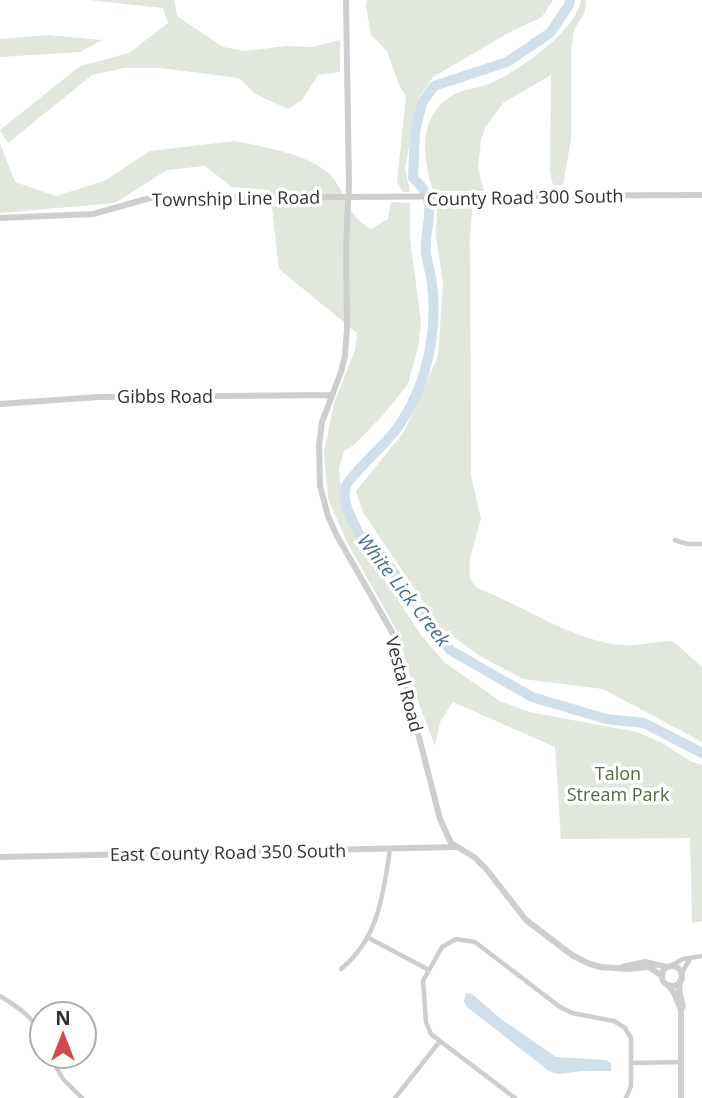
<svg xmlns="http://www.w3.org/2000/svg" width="702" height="1098" viewBox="0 0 702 1098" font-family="'Open Sans',sans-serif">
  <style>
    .green { fill: #e1e7dc }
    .water { fill: #d0dfea }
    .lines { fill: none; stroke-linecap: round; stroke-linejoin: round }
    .river { stroke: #d0dfea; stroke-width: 10 }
    .minor { stroke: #cecece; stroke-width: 4.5 }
    .tertiary { stroke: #cecece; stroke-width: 6 }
    .labels { text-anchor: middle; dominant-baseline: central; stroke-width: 7; stroke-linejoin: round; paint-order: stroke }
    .street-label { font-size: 18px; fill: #313131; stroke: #fff }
    .park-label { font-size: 18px; fill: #546943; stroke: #fff }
    .water-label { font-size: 19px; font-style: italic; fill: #476f8c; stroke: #fff }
  </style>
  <rect width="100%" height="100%" fill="#fff"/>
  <path class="green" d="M88,0H174L177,16L223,47L245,51L286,46L312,47L340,40V72L318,75L302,100L288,109L255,94L239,78L160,68H124L92,75L8,143L0,130L80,66L129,53L168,23L163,8Z
    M367,0H553L542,17L510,32L433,77L418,99L411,134L405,169L410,192H403L397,182L406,96L399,85L387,51L371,35L366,7Z
    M581,0H586L585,12L574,30L571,52V139L563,185H553L550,172L551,75L503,103L485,128L481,140L478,168L484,191H433C422,154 417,113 457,93C469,88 482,88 493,82C521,69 576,31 581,0Z
    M48,35L102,40L80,52L0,57V39Z
    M235,141C264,147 319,155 336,182C349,202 349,217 371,229L388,219L391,202L410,203V238L421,322L418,348L408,384L383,415L353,446L344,451L339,469L342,503L368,555L421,635L444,662L500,701L529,712L637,732L662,743L692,762L702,765V921L692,923L690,838L561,839L555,747L453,702L440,722L435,746L416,696L397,631L347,542L328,499L324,452L334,403L355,350L357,333L279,269L270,190L232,187L205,166L167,170L115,203L0,213V143L15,182L56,196L104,181L150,151Z
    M437,201L473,202L470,235L471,476L481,519L470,558V579L477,588C524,606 568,638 619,645C633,647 656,641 673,641L702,667V742L603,689L523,679L480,656L440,627L363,512L356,491L404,432L438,356L443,284L436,236Z"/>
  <path class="water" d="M466,993L472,994L501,1019L556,1057L606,1060L611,1063V1071H583L559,1074L549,1071L467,1007L464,1001Z"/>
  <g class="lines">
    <path class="river" d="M570,0L569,5L550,33L507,62L434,86L422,103L415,132L413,178C441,201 424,223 426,252C427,263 431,273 432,284C438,335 426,389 395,431C386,443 349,477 346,486C340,502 354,522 360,536L371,541L450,650L532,697L606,719L644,723L702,753"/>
    <path class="minor" d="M675,540L687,544H702
      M367,937L429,970
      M670,966L683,959L702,956
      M341,969C379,938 383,894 390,849
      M681,974L690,959
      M0,996C18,1007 32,1016 42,1035
      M50,1056L63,1079L82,1098
      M631,1063L681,1062
      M395,1098L440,1041
      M515,1098L440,1041L431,1034L426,1022L423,981L442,947L456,939L475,942L560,1007L572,1013L614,1021L625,1028L631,1038V1086L626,1098"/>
    <path class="tertiary" d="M346,0L349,185L346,246L347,328L345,356L341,372L322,422L319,446L320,486L328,516L337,536L392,632L440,819L451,843L474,857L487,870L526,920L572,955L587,963L601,967L627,969L649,967L662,976
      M0,218L93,214L150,198L702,195
      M0,404L98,397L331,395
      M0,857L456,847
      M662 976a10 10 0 1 1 20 0a10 10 0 1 1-20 0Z
      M622,967L645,962L667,967
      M680,981L679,990L683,1006L681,1010V1098
      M668,985L674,993L681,1010"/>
  </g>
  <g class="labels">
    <g class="street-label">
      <text transform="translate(525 197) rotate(-1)">County Road 300 South</text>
      <text transform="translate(236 198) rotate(-1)">Township Line Road</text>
      <text x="165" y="396">Gibbs Road</text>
      <text transform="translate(405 684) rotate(75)">Vestal Road</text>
      <text transform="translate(228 852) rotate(-1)">East County Road 350 South</text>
    </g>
    <g class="park-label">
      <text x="618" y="773">Talon<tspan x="618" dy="21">Stream Park</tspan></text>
    </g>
    <g class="water-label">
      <text transform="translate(404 590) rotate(52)">White Lick Creek</text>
    </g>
  </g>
  <g transform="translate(63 1035)"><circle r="33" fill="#ffffff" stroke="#adadad" stroke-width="2"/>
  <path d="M0-5L12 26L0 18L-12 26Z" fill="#d34950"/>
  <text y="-10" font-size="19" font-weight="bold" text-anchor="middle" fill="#313131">N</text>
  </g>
</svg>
